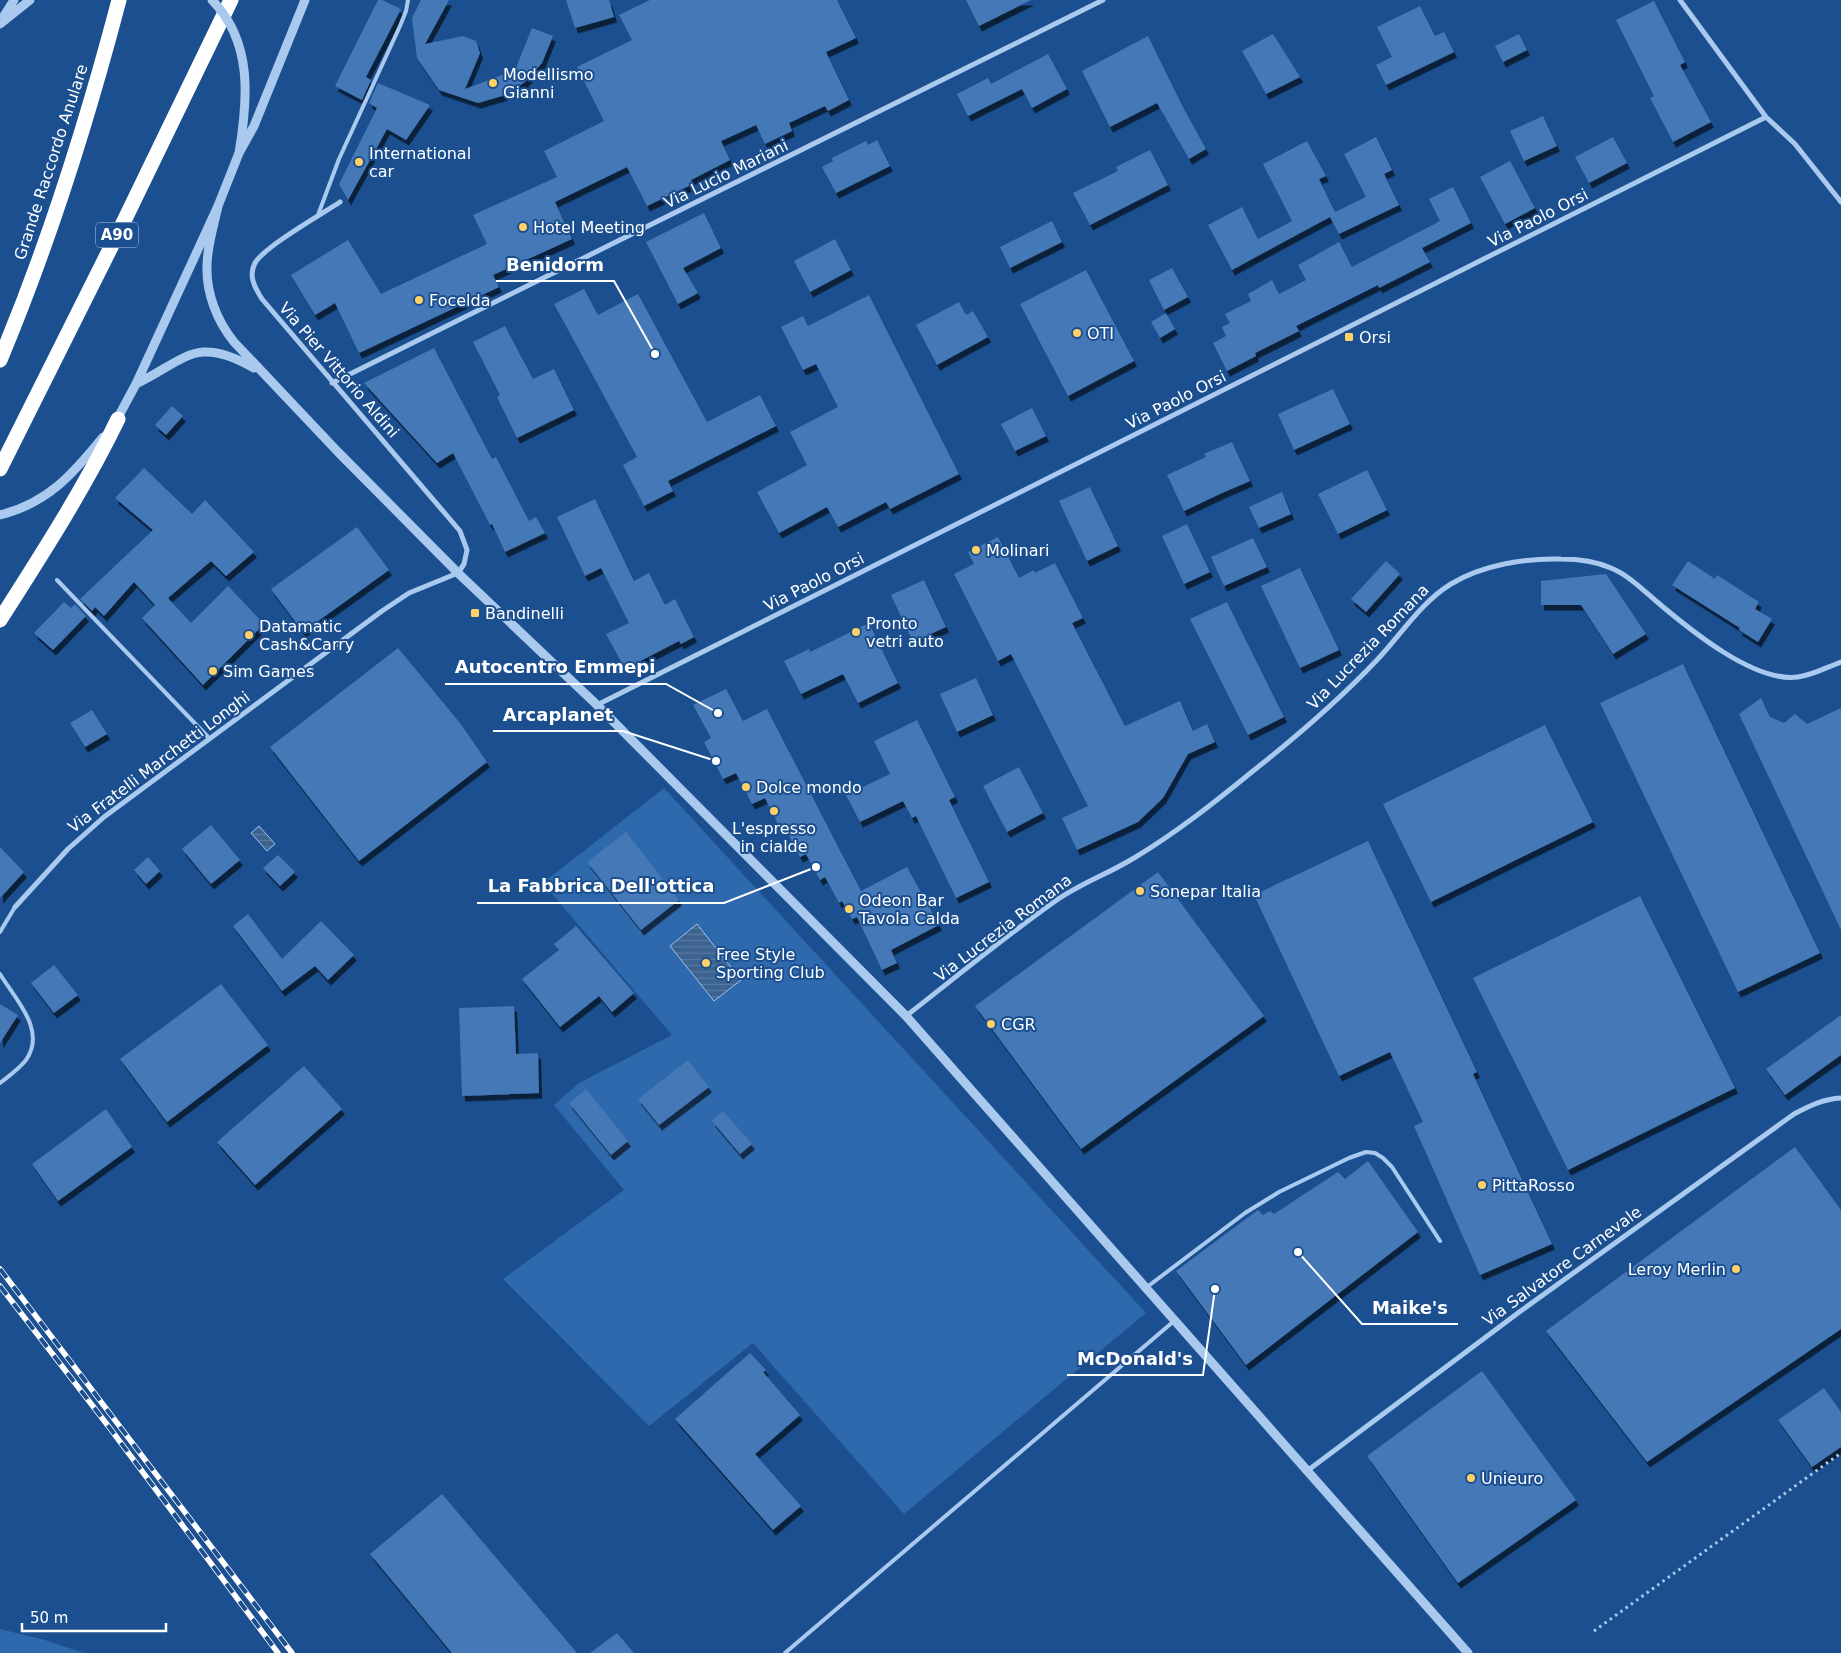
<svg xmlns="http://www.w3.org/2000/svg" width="1841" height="1653" viewBox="0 0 1841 1653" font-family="'DejaVu Sans',sans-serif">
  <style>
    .grass { fill: #2e69ad }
    .water { fill: url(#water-rules); stroke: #9cc4f0 }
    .building { fill: #4478b7; filter: url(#shadow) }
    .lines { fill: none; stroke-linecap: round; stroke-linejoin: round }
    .path { stroke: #a9c9ee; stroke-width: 3; stroke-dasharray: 2.5 4; stroke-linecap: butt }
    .service { stroke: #a9c9ee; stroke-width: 4 }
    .minor { stroke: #a9c9ee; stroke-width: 5 }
    .tertiary { stroke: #a9c9ee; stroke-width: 9 }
    .motorway { stroke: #fff; stroke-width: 15 }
    .rail-casing { stroke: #fff; stroke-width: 5.5 }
    .rail { stroke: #1b4f8f; stroke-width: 4; stroke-dasharray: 11; stroke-linecap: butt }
    .tertiary-bridge { stroke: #a9c9ee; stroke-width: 9 }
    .poi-dot { fill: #ffd166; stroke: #1b4f8f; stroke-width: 2 }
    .labels { text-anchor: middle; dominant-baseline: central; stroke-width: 4; stroke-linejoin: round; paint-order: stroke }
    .shield { fill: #1b4f8f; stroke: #bbcadd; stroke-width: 1 }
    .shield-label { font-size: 15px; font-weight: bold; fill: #fff }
    .poi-label { font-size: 16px; fill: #fff; stroke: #1b4f8f; text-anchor: start }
    .street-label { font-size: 16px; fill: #fff; stroke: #1b4f8f }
    .leader { fill: none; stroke: #fff; stroke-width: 2 }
    .callout-dot { fill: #fff; stroke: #1b4f8f; stroke-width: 2 }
    .callout-label { font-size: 18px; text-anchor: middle; font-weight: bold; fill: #fff; stroke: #1b4f8f; stroke-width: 4; stroke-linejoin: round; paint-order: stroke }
  </style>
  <defs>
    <pattern id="water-rules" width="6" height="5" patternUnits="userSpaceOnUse" patternTransform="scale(1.25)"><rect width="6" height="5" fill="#3c6290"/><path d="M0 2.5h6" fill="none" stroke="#597aa1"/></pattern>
    <filter id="shadow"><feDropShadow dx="3" dy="5.5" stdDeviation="0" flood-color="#0009"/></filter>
  </defs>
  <rect width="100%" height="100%" fill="#1b4f8f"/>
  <path class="grass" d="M664,788L1146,1313L904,1514L753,1343L649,1426L503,1279L624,1190L554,1105L579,1083L672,1035L543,883Z
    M0,1629L45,1640L84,1653H0Z"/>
  <path class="water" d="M259,826L275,844L267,851L251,833Z
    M697,924L741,980L714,1001L670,946Z"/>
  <path class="building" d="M378,0H382L401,9L366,77L371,80L362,100L335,86Z
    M421,0H449L425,44L463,36L476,41L480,53L465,89L515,70L532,28L553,36L542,63L525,82L502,96L478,103L439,90L417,58L412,18Z
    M566,0H609L614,17L575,28Z
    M650,0H837L856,38L826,52L849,100L828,111L825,106L789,123L792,131L765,144L756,125L721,141L730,160L691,180L693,184L647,206L627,167L555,202L572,239L493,275L499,287L359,353L335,303L315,315L291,275L348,240L381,294L487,244L473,215L557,177L544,151L604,121L577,67L632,40L619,15Z
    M966,0H1031L979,26Z
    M1654,1L1685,62L1680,65L1711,122L1673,142L1650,98L1654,96L1616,20Z
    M1420,6L1435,36L1444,32L1454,52L1386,85L1376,65L1392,57L1377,27Z
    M1273,34L1300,77L1266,94L1242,51Z
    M1519,34L1527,50L1503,62L1495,46Z
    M1148,36L1184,109L1206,149L1189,159L1157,103L1110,127L1082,71Z
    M1048,54L1067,89L1032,108L1022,89L968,116L957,94L988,78L991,84Z
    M378,83L430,105L406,140L387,129L348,200L339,184L377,108L369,103Z
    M1543,116L1557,146L1524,161L1510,131Z
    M1376,137L1392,170L1384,174L1399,205L1339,234L1330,217L1232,270L1208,225L1242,207L1258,239L1292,221L1263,164L1307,141L1326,176L1319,179L1335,212L1366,197L1344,154Z
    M1613,137L1627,163L1589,183L1575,157Z
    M877,140L890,166L836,193L822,167L833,161L832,158L866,141L868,145Z
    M1150,150L1168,185L1090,225L1073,193L1118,171L1116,167Z
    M1510,161L1535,208L1505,224L1480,177Z
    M1453,187L1471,223L1422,248L1430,262L1379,288L1378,285L1296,326L1299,331L1255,353L1256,356L1227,371L1213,343L1226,336L1222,327L1230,323L1225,314L1251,301L1248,294L1272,280L1279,294L1306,280L1298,265L1339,242L1352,267L1440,221L1429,199Z
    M704,213L721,248L683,268L698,293L678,304L646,242Z
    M1052,221L1062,242L1010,268L1000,247Z
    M835,239L851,270L810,292L794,261Z
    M1172,268L1188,297L1164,310L1149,280Z
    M1086,270L1134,361L1068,396L1020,304Z
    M584,289L598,315L638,294L707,422L760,395L776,426L668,481L673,491L644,506L623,465L637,457L554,304Z
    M869,295L959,474L890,509L886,502L838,527L827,507L779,533L757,492L807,465L790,432L838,407L816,364L803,370L781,327L803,316L808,326Z
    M959,302L966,315L973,311L988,337L937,365L916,325Z
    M1166,313L1175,329L1160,338L1151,322Z
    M505,326L533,379L554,369L574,410L517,438L497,397L500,395L473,342Z
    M434,348L492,459L496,457L529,521L536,517L545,533L505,552L492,524L490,525L453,453L437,463L364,383Z
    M1333,389L1350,424L1294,450L1278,414Z
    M172,406L183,416L166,435L155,425Z
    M1032,408L1046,436L1015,451L1001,424Z
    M1232,442L1250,481L1222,493L1184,511L1167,475L1206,457L1204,454Z
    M144,468L192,514L205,500L254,552L226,576L211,561L168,598L191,623L228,586L264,624L203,685L142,618L155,605L134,582L104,616L95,607L92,611L80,599L153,530L115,498Z
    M1367,470L1387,510L1338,534L1318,494Z
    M1090,487L1118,546L1087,561L1059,501Z
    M1282,492L1291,514L1259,528L1249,507Z
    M595,499L634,581L649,573L665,605L675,599L694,637L681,644L679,641L625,669L606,634L629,623L601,568L585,576L557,517Z
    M1187,524L1210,572L1184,584L1162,536Z
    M357,527L389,570L303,632L271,589Z
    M998,537L1019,578L1034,570L1035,573L1055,563L1083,618L1072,623L1125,726L1180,701L1193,731L1207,724L1215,742L1188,754L1163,798L1138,822L1077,850L1062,818L1088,806L1011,654L998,661L954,574L974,564L968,552Z
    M1253,538L1267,567L1224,586L1211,557Z
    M1386,561L1400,574L1366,612L1351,599Z
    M1688,561L1715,579L1717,575L1759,602L1755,609L1772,619L1758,642L1739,630L1740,628L1672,585Z
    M1300,568L1339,650L1300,668L1261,586Z
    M1606,574L1646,634L1613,654L1581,605H1541V581Z
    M924,580L946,627L913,642L891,595Z
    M64,602L71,608L75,604L86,616L53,650L34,633Z
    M1227,602L1284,717L1248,735L1190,619Z
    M869,623L898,683L858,703L843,674L801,694L784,661L809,649L810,652Z
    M398,648L460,723L487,762L359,861L270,747Z
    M1683,664L1820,953L1738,992L1600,703Z
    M976,678L993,715L957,732L940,694Z
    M726,689L743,721L767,709L861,891L907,867L939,925L891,950L897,963L882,970L857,917L852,919L842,901L839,903L825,877L820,880L806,854L800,857L784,826L780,828L765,798L752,804L736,773L723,779L704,742L711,738L693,705Z
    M1761,698L1770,717L1784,723L1795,714L1807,724L1841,708V930L1739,714Z
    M92,710L107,734L85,747L70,723Z
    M917,720L955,797L949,800L989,882L956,898L916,816L912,818L903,801L860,822L846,795L890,774L874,741Z
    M1545,725L1593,822L1431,902L1383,804Z
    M1019,767L1043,813L1007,832L983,786Z
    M211,825L240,860L211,884L182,849Z
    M626,832L679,900L641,930L587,862Z
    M1368,841L1477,1072L1473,1074L1552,1244L1480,1275L1414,1126L1423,1122L1390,1052L1339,1076L1254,895Z
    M0,847L24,872L0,898Z
    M278,855L295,872L280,886L263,868Z
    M148,857L160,871L146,884L134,870Z
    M1158,872L1264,1016L1081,1149L975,1006Z
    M1640,896L1735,1088L1568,1170L1473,978Z
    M248,914L282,959L321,921L354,955L328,980L315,966L282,991L233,926Z
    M576,926L634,993L612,1012L599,996L560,1027L522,979L559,950L554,944Z
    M54,965L78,995L54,1013L31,983Z
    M221,984L268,1045L167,1122L120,1059Z
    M0,1004L18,1015L0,1043Z
    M514,1006L516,1054L538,1053L539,1093L462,1096L459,1008Z
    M1841,1015V1055L1785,1095L1766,1069Z
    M688,1060L709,1087L659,1125L638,1099Z
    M304,1066L342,1109L255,1185L217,1142Z
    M586,1089L628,1141L611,1155L569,1103Z
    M106,1109L132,1147L58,1201L32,1164Z
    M723,1111L752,1144L740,1154L712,1121Z
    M1795,1147L1841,1210V1329L1647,1462L1546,1331Z
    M1368,1161L1418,1232L1246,1365L1176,1271L1258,1210L1263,1215L1270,1211L1274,1214L1338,1172L1345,1179Z
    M750,1353L766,1370L763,1372L800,1415L755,1454L801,1506L773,1530L675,1419Z
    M1482,1371L1576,1500L1458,1583L1367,1456Z
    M1824,1388L1841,1412V1447L1812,1467L1778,1420Z
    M442,1494L577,1653H452L370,1554Z
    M617,1633L634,1653H590Z"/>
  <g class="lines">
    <path class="path" d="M1594,1631L1841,1453"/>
    <path class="service" d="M318,215L339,159L400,26L406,11L408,0
      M57,580L209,738
      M0,932L15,907
      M0,974C15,999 47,1030 26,1060C19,1069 9,1076 0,1083
      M1147,1287L1245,1213L1279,1192L1349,1158L1366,1152L1375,1153L1383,1158L1392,1167L1440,1241
      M785,1653L1174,1321"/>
    <path class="minor" d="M1680,0L1766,117L1795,144L1841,202
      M332,383L1103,0
      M597,705L1766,117
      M15,907L68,849L104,817L382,611L409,593L458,573L464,564L467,550L460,531L262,299C255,288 248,276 255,263C264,247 322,214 340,202
      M906,1016C955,978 1003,938 1054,902C1079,884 1108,874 1134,858C1176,833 1215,802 1253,771C1296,737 1338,701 1376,661C1400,636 1421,602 1451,584C1482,565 1525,558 1561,559C1577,559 1595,561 1611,568C1628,575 1642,589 1656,601C1689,629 1754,683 1798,677C1813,675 1827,667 1841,662
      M1307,1471L1518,1313L1794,1114C1809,1106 1823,1099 1841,1098"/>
    <path class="tertiary" d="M2,19L14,0
      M0,24L30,0
      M218,206C214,225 207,246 207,266C206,293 217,321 234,342L338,452L458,573L597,705L906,1016L1468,1653
      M136,384C187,359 196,335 254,368
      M116,421L136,384L218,206L239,153L254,126L305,0
      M0,515C48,503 73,474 103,437"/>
    <path class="motorway" d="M0,360C49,243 87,122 119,0
      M0,469L125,219L231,0
      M0,620C42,554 84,489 118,419"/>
    <defs>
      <path id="rail" d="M0,1269L292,1653
        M0,1286L109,1427L278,1653"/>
    </defs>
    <use href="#rail" class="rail-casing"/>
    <use href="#rail" class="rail"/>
    <path class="tertiary-bridge" d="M212,0C253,42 248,99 239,153"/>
  </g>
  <g class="poi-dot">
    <circle cx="493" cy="83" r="5"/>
    <circle cx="359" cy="162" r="5"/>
    <circle cx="523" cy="227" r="5"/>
    <circle cx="419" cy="300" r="5"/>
    <circle cx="1077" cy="333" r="5"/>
    <rect x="1344" y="332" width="10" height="10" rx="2.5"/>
    <circle cx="976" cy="550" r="5"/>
    <rect x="470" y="608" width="10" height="10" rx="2.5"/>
    <circle cx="856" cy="632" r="5"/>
    <circle cx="249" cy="635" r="5"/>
    <circle cx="213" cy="671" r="5"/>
    <circle cx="746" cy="787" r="5"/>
    <circle cx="774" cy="811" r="5"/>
    <circle cx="1140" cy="891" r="5"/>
    <circle cx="849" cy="909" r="5"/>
    <circle cx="706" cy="963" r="5"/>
    <circle cx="991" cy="1024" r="5"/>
    <circle cx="1482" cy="1185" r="5"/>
    <circle cx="1736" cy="1269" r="5"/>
    <circle cx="1471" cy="1478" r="5"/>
  </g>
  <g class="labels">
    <rect class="shield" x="96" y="222.5" width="42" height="25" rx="4"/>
    <g class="shield-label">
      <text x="117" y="235">A90</text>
    </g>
    <g class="poi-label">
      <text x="503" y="74">Modellismo<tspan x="503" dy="18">Gianni</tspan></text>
      <text x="369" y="153">International<tspan x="369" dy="18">car</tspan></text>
      <text x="533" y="227">Hotel Meeting</text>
      <text x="429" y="300">Focelda</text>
      <text x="1087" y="333">OTI</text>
      <text x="1359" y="337">Orsi</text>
      <text x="986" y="550">Molinari</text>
      <text x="485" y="613">Bandinelli</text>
      <text x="866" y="623">Pronto<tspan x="866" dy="18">vetri auto</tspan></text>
      <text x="259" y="626">Datamatic<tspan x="259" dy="18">Cash&amp;Carry</tspan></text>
      <text x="223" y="671">Sim Games</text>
      <text x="756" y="787">Dolce mondo</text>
      <text x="774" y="828" text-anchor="middle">L'espresso<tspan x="774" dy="18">in cialde</tspan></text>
      <text x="1150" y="891">Sonepar Italia</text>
      <text x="859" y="900">Odeon Bar<tspan x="859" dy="18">Tavola Calda</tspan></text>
      <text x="716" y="954">Free Style<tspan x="716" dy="18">Sporting Club</tspan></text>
      <text x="1001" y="1024">CGR</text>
      <text x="1492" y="1185">PittaRosso</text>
      <text x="1726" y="1269" text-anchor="end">Leroy Merlin</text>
      <text x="1481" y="1478">Unieuro</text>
    </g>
    <g class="street-label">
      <text transform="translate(51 162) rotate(-72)">Grande Raccordo Anulare</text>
      <text transform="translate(726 174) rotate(-26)">Via Lucio Mariani</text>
      <text transform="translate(1538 218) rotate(-27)">Via Paolo Orsi</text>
      <text transform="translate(339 370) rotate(49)">Via Pier Vittorio Aldini</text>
      <text transform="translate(1176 400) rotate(-27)">Via Paolo Orsi</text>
      <text transform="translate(814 582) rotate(-27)">Via Paolo Orsi</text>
      <text transform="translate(1368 647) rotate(-46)">Via Lucrezia Romana</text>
      <text transform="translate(159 762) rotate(-37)">Via Fratelli Marchetti Longhi</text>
      <text transform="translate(1003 928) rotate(-37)">Via Lucrezia Romana</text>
      <text transform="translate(1562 1266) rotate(-36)">Via Salvatore Carnevale</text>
    </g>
  </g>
  <path class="leader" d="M655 354L614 281H496M718 713L666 684H445M716 761L623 731H493M816 867L724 903H477M1298 1252L1362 1324H1458M1215 1289L1203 1375H1067"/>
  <g class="callout-dot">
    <circle cx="655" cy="354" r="5"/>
    <circle cx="718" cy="713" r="5"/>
    <circle cx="716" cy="761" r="5"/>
    <circle cx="816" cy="867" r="5"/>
    <circle cx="1298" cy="1252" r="5"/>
    <circle cx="1215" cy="1289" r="5"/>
  </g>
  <g class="callout-label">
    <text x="555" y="271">Benidorm</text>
    <text x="555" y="673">Autocentro Emmepi</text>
    <text x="558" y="721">Arcaplanet</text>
    <text x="601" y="892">La Fabbrica Dell'ottica</text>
    <text x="1410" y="1314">Maike's</text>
    <text x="1135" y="1365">McDonald's</text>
  </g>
  <path d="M22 1623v8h144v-8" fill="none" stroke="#ffffff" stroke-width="2.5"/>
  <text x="30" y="1623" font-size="15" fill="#ffffff" stroke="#1b4f8f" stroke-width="4" paint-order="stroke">50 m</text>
</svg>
